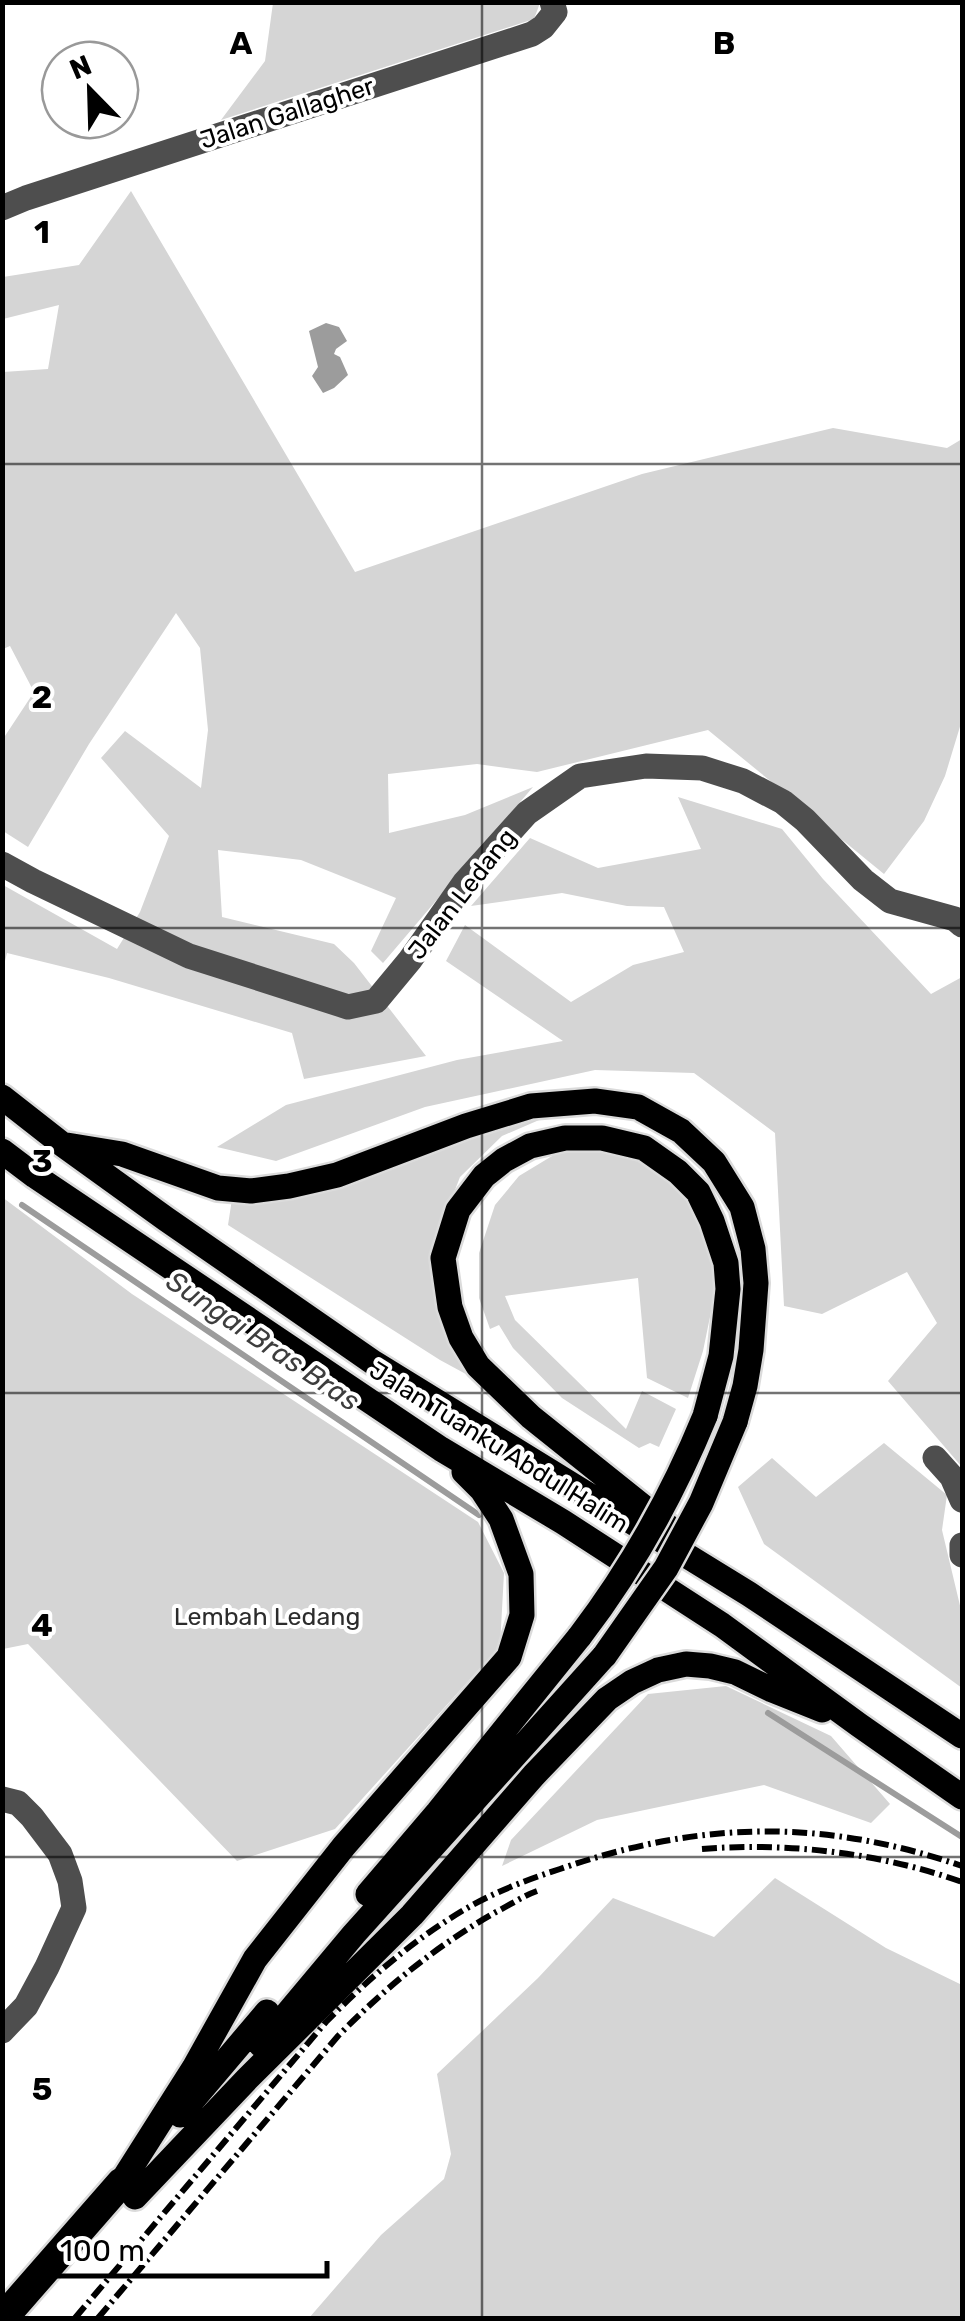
<svg xmlns="http://www.w3.org/2000/svg" width="965" height="2321" viewBox="0 0 965 2321" font-family="Rubik,sans-serif">
  <style>
    .green { fill: #d5d5d5 }
    .water { fill: #9c9c9c }
    .lines { fill: none; stroke-linecap: round; stroke-linejoin: round }
    .stream { stroke: #9c9c9c; stroke-width: 6 }
    .major-casing { stroke: #dbdbdb; stroke-width: 30 }
    .highway-casing { stroke: #dbdbdb; stroke-width: 35 }
    .minor { stroke: #4e4e4e; stroke-width: 25 }
    .major { stroke: #000; stroke-width: 25 }
    .highway { stroke: #000; stroke-width: 30 }
    .rail { stroke: #000; stroke-width: 6; stroke-dasharray: 15 5 2.5 5; stroke-linecap: butt }
    .major-bridge-casing { stroke: #dbdbdb; stroke-width: 30; stroke-linecap: butt }
    .major-bridge { stroke: #000; stroke-width: 25 }
    .grid { fill: none; stroke: #000; stroke-width: 2.5; stroke-opacity: 0.55 }
    .labels { text-anchor: middle; dominant-baseline: central; stroke-width: 8; stroke-linejoin: round; paint-order: stroke }
    .street-label { font-size: 25px; fill: #000; stroke: #fff }
    .park-label { font-size: 25px; fill: #2c2c2c; stroke: #fff }
    .water-label { font-size: 28px; font-style: italic; fill: #3d3d3d; stroke: #fff }
    .grid-label { font-size: 32px; text-anchor: middle; font-weight: bold; fill: #000; stroke: #fff; stroke-width: 8; stroke-linejoin: round; paint-order: stroke }
  </style>
  <rect width="100%" height="100%" fill="#fff"/>
  <path class="green" d="M273,3H540L534,19L221,120L265,61Z
    M131,191L355,572L642,474L833,428L947,448L962,439V720L945,776L924,821L884,874L708,730L537,772L477,764L388,774L389,833L465,815L533,787L383,963L371,951L396,898L301,860L218,850L222,917L334,944L354,963L426,1056L304,1079L292,1033L109,978L7,953L3,969V885L117,949L140,912L169,836L101,758L125,731L201,788L208,730L200,648L176,613L89,744L28,847L3,831V739L34,692L10,646L3,649V372L48,369L59,305L3,319V277L79,265Z
    M678,797L782,829L823,879L931,994L962,977V1467L888,1381L937,1323L907,1272L822,1314L784,1306L775,1133L694,1073L595,1070L425,1107L276,1161L217,1147L286,1105L457,1060L563,1041L446,961L465,925L571,1002L633,965L684,952L664,907L627,906L562,893L471,906L530,838L598,868L701,849Z
    M546,1117L502,1136L460,1177L438,1234L475,1379L440,1360L228,1225L232,1199L328,1191L392,1169L524,1118Z
    M606,1144L687,1178L718,1278L703,1351L688,1398L647,1378L638,1278L505,1296L515,1320L626,1429L642,1391L676,1409L659,1447L650,1443L639,1448L562,1398L513,1348L499,1325L490,1329L479,1298V1253L495,1205L519,1176L562,1150Z
    M2,1197L132,1294L478,1522L504,1573L500,1646L335,1829L237,1861L28,1644L3,1649Z
    M884,1443L947,1495L942,1530L962,1614V1688L764,1544L738,1487L772,1458L816,1497Z
    M726,1686L831,1736L890,1804L871,1823L764,1785L597,1820L502,1866L511,1840L648,1694Z
    M775,1878L886,1948L962,1985V2318H309L381,2235L444,2179L451,2154L437,2074L538,1978L613,1898L714,1937Z"/>
  <path class="water" d="M326,323L339,327L347,341L336,349L334,354L340,357L348,375L334,388L323,393L312,376L318,367L309,331Z"/>
  <g class="lines">
    <path class="stream" d="M22,1205L479,1515
      M768,1713L962,1837"/>
    <defs>
      <path id="major" d="M2,1097L62,1144L166,1219L374,1363L749,1594L962,1736
        M67,1145L122,1154L218,1188L251,1191L289,1186L337,1175L466,1126L531,1106L595,1101L638,1107L681,1131L714,1162L742,1207L753,1249L756,1283L751,1350L745,1386L735,1422
        M2,1151L35,1176L441,1449L563,1522L722,1625L859,1725L962,1797
        M671,1529L531,1417L478,1366L461,1338L450,1307L443,1258L458,1210L484,1176L504,1160L530,1146L565,1138H602L644,1148L678,1172L698,1192L712,1221L726,1263L728,1289L721,1356L705,1416
        M368,1894L438,1812L580,1636
        M261,2045L354,1934L605,1655
        M180,2115L267,2012
        M121,2183L194,2068L255,1959L344,1846L509,1657L522,1615L521,1574L501,1519L482,1490L464,1472
        M135,2197L247,2079L412,1915L534,1775L607,1699L632,1682L658,1670L686,1664L710,1666L735,1672L772,1690L822,1710"/>
      <path id="highway" d="M3,2318L121,2183"/>
    </defs>
    <use href="#major" class="major-casing"/>
    <use href="#highway" class="highway-casing"/>
    <path class="minor" d="M2,208L26,198L532,34L543,27L555,12L552,2
      M2,864L33,881L189,956L348,1007L376,1001L410,960L465,882L527,813L580,776L646,766L702,768L743,781L783,802L805,820L863,880L890,901L955,919L962,925
      M935,1458L952,1477L962,1500
      M962,1545V1555
      M2,1799L18,1803L32,1817L60,1854L70,1881L74,1908L47,1967L26,2006L2,2031"/>
    <use href="#major" class="major"/>
    <use href="#highway" class="highway"/>
    <path class="rail" d="M702,1849C789,1842 880,1853 962,1882
      M75,2318L326,2022C367,1980 412,1941 462,1911C492,1893 526,1880 560,1869C699,1821 822,1818 962,1866
      M98,2318L338,2036C386,1987 436,1946 496,1912C510,1905 523,1896 537,1891"/>
    <defs>
      <path id="major-bridge" d="M580,1636C632,1568 673,1494 705,1416
        M605,1655L666,1568L701,1503L735,1422"/>
    </defs>
    <use href="#major-bridge" class="major-bridge-casing"/>
    <use href="#major-bridge" class="major-bridge"/>
  </g>
  <path class="grid" d="M482,2V2318M2,464H962M2,928H962M2,1393H962M2,1857H962"/>
  <g class="labels">
    <g class="street-label">
      <text transform="translate(287 113) rotate(-18)">Jalan Gallagher</text>
      <text transform="translate(462 894) rotate(-52)">Jalan Ledang</text>
      <text transform="translate(499 1447) rotate(32)">Jalan Tuanku Abdul Halim</text>
    </g>
    <g class="park-label">
      <text x="267" y="1616">Lembah Ledang</text>
    </g>
    <g class="water-label">
      <text transform="translate(263 1341) rotate(34)">Sungai Bras Bras</text>
    </g>
  </g>
  <g class="grid-label">
    <text x="241" y="54">A</text>
    <text x="724" y="54">B</text>
    <text x="42" y="243">1</text>
    <text x="42" y="708">2</text>
    <text x="42" y="1172">3</text>
    <text x="42" y="1636">4</text>
    <text x="42" y="2100">5</text>
  </g>
  <rect width="965" height="2321" fill="none" stroke="#000000" stroke-width="10"/>
  <g transform="translate(90 90) rotate(337)"><circle r="48" fill="#ffffff" stroke="#999999" stroke-width="2.5"/>
  <path d="M0-8L18 38L0 25L-18 38Z" fill="#000000"/>
  <text y="-15" font-size="28" font-weight="bold" text-anchor="middle" fill="#000000">N</text>
  </g>
  <path d="M45 2261v15h282v-15" fill="none" stroke="#000000" stroke-width="5"/>
  <text x="60" y="2261" font-size="30" fill="#000000" stroke="#ffffff" stroke-width="8" paint-order="stroke">100 m</text>
</svg>
